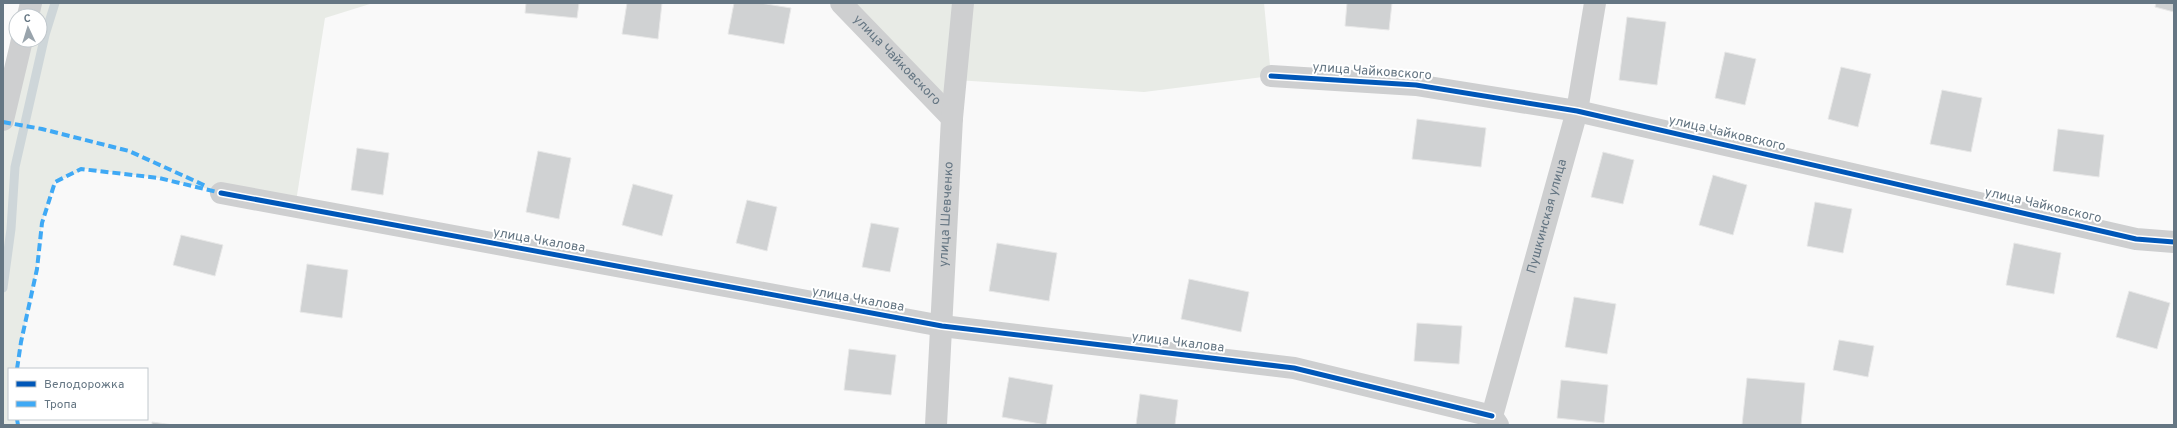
<svg xmlns="http://www.w3.org/2000/svg" width="2177" height="428" viewBox="0 0 2177 428" font-family="Overpass,sans-serif">
  <style>
    .green { fill: #e8ebe6 }
    .lines { fill: none; stroke-linecap: round; stroke-linejoin: round }
    .stream { stroke: #ced6d9; stroke-width: 9 }
    .building { fill: #d0d2d3; stroke: #e8e8e8 }
    .minor { stroke: #cecfd0; stroke-width: 22 }
    .quiet { stroke: #3fa9f5; stroke-width: 4; stroke-dasharray: 8 4; stroke-linecap: butt }
    .cycleway-casing { stroke: #fff; stroke-width: 8 }
    .cycleway { stroke: #0057b8; stroke-width: 5 }
    .labels { text-anchor: middle; dominant-baseline: central; stroke-width: 4; stroke-linejoin: round; paint-order: stroke }
    .street-label { font-size: 13px; fill: #657683; stroke: #fff }
  </style>
  <rect width="100%" height="100%" fill="#f9f9f9"/>
  <path class="green" d="M31,3H373L325,18L295,208L159,178L86,169L55,182L42,223L37,269L21,342L17,369H9V419H17L18,425H3V120L22,40H40V16H28Z
    M841,3H1264L1271,76L1144,92L956,80L952,118Z"/>
  <g class="lines">
    <path class="stream" d="M3,288L11,229L15,167L45,35L55,3"/>
  </g>
  <path class="building" d="M526,3H579L577,18L525,13Z
    M627,3H662L658,39L622,34Z
    M734,3H760L791,8L784,44L728,34Z
    M1347,3H1392L1389,30L1345,26Z
    M2156,3H2174V12L2155,7Z
    M1627,17L1666,22L1657,85L1619,80Z
    M1725,52L1756,59L1745,105L1715,98Z
    M1841,67L1871,74L1858,127L1828,119Z
    M1942,90L1982,98L1971,152L1930,144Z
    M1417,119L1486,128L1481,167L1412,159Z
    M2058,129L2104,135L2099,177L2053,171Z
    M357,148L389,153L383,195L351,190Z
    M538,151L571,158L559,219L526,212Z
    M1603,152L1634,160L1623,204L1591,197Z
    M1713,175L1747,185L1733,235L1699,225Z
    M633,184L673,195L662,236L622,225Z
    M747,200L777,207L767,251L736,243Z
    M1815,202L1852,209L1843,253L1807,246Z
    M871,223L899,228L890,272L862,267Z
    M181,235L223,245L215,276L173,265Z
    M997,243L1057,253L1049,301L989,291Z
    M2014,243L2061,253L2054,294L2006,285Z
    M307,264L348,270L342,318L300,312Z
    M1189,279L1249,292L1241,332L1181,319Z
    M2129,291L2170,303L2157,349L2116,337Z
    M1574,297L1616,304L1607,354L1565,347Z
    M1417,323L1462,326L1459,364L1414,361Z
    M1839,340L1874,346L1868,377L1833,370Z
    M849,349L896,355L891,395L844,390Z
    M1009,377L1053,385L1046,425L1002,417Z
    M1747,378L1805,383L1801,425H1742Z
    M1561,380L1608,385L1604,423L1557,418Z
    M1140,394L1178,400L1175,425H1136Z
    M152,422L173,425H152Z"/>
  <g class="lines">
    <g class="minor">
      <path id="s1" d="M841,3L952,118"/>
      <path d="M28,16L31,3"/>
      <path d="M1271,76L1416,85L1577,111L2136,239L2174,242"/>
      <path d="M3,120L22,40"/>
      <path d="M221,193L942,326L1294,368L1492,416"/>
      <path id="s2" d="M936,425L952,118L963,3"/>
      <path id="s3" d="M1498,425L1492,416L1577,111L1595,3"/>
    </g>
    <path class="quiet" d="M3,122L42,129L129,151L206,186
      M17,369L21,342L37,269L42,223L55,182L81,169L159,178L221,193
      M17,419L18,425"/>
    <defs>
      <path id="cycleway" d="M1271,76L1416,85L1577,111L2136,239L2174,242
        M221,193L942,326L1294,368L1492,416"/>
    </defs>
    <use href="#cycleway" class="cycleway-casing"/>
    <use href="#cycleway" class="cycleway"/>
  </g>
  <g class="labels">
    <g class="street-label">
      <text stroke="none"><textPath href="#s1" startOffset="80">улица Чайковского</textPath></text>
      <text transform="translate(1372 72) rotate(4)">улица Чайковского</text>
      <text transform="translate(1727 134) rotate(13)">улица Чайковского</text>
      <text transform="translate(2043 206) rotate(13)">улица Чайковского</text>
      <text stroke="none"><textPath href="#s2" startOffset="211">улица Шевченко</textPath></text>
      <text stroke="none"><textPath href="#s3" startOffset="218">Пушкинская улица</textPath></text>
      <text transform="translate(539 241) rotate(10)">улица Чкалова</text>
      <text transform="translate(858 300) rotate(10)">улица Чкалова</text>
      <text transform="translate(1178 343) rotate(7)">улица Чкалова</text>
    </g>
  </g>
  <rect width="2177" height="428" fill="none" stroke="#657683" stroke-width="8"/>
  <rect x="8" y="368" width="140" height="52" fill="#ffffff" stroke="#c1c8cd"/>
  <rect x="16" y="381" width="20" height="6" fill="#0057b8" stroke="#c1c8cd"/>
  <text x="44" y="388" font-size="12" fill="#657683">Велодорожка</text>
  <rect x="16" y="401" width="20" height="6" fill="#3fa9f5" stroke="#c1c8cd"/>
  <text x="44" y="408" font-size="12" fill="#657683">Тропа</text>
  <g transform="translate(28 28) rotate(356)"><circle r="19" fill="#ffffff" stroke="#c1c8cd"/>
  <path d="M0-3L7 15L0 10L-7 15Z" fill="#99a4ac"/>
  <text y="-6" font-size="11" font-weight="bold" text-anchor="middle" fill="#657683">С</text>
  </g>
</svg>
